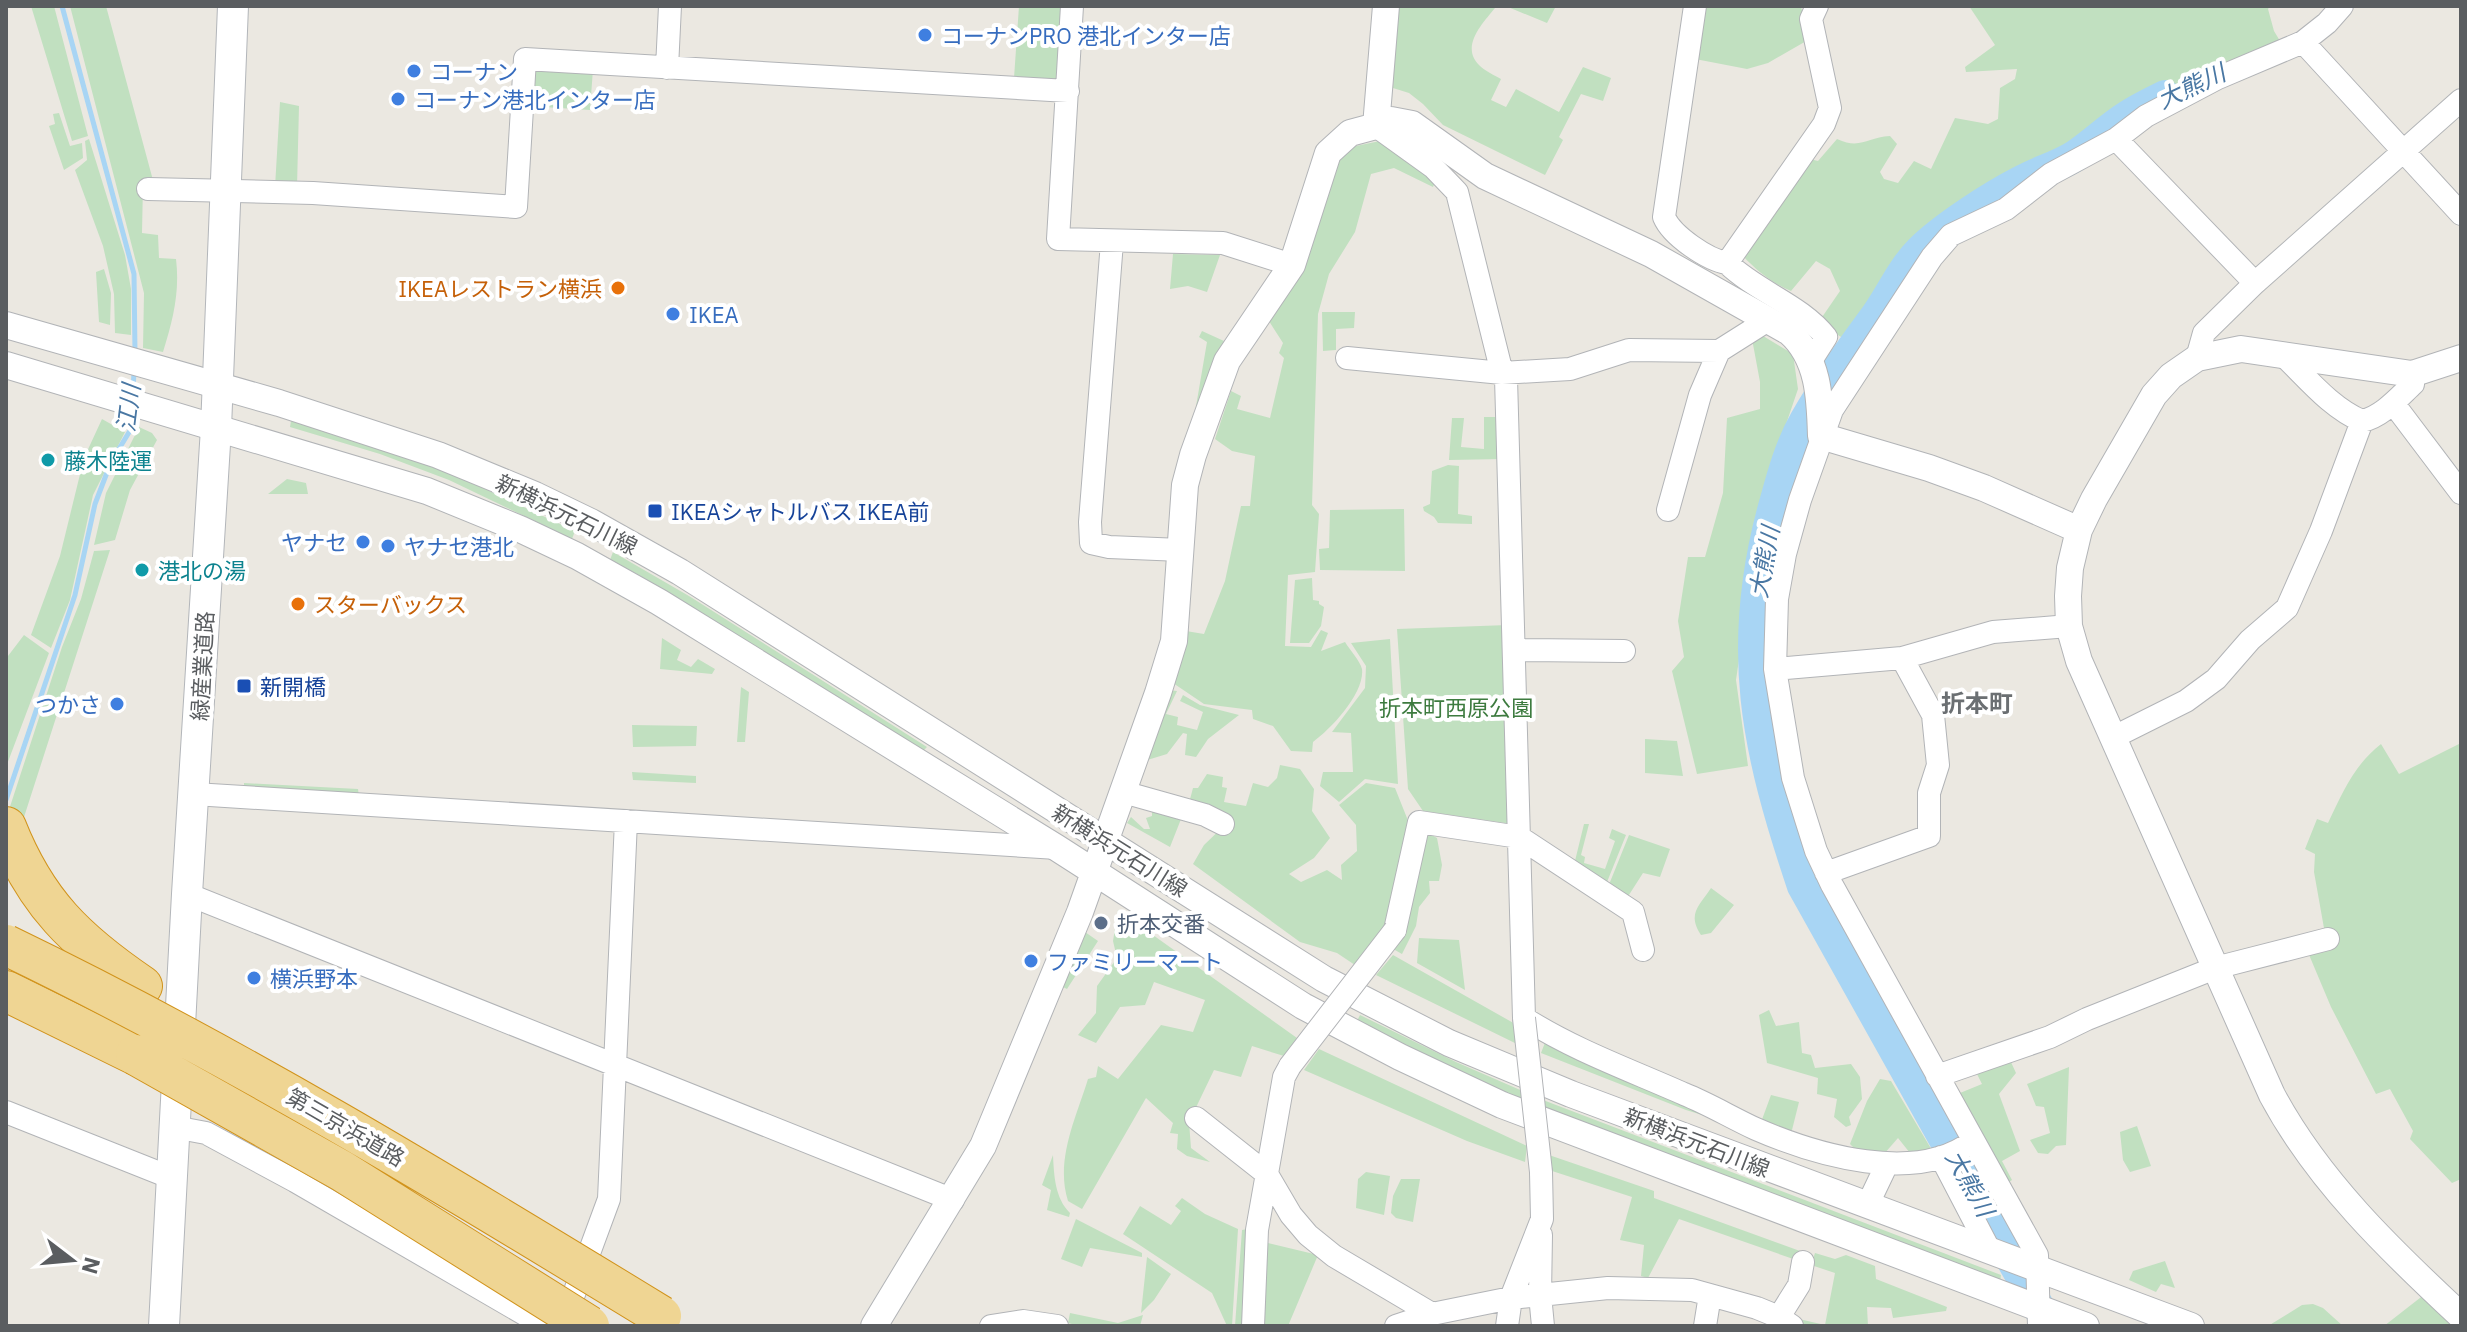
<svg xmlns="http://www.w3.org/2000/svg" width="2467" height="1332" viewBox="0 0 2467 1332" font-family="'IBM Plex Sans','Noto Sans JP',sans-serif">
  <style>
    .green { fill: #c1e0c0 }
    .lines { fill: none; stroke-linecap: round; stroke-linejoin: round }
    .stream { stroke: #a8d5f4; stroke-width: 5 }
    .river { stroke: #a8d5f4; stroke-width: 32 }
    .minor-casing { stroke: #b2b4b7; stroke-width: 24 }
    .tertiary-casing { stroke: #b2b4b7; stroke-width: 28 }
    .secondary-casing { stroke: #b3b6ba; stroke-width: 32 }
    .motorway-casing { stroke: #d1931b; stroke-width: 42 }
    .minor { stroke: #fff; stroke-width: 22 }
    .tertiary { stroke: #fff; stroke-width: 26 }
    .secondary { stroke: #fff; stroke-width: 30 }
    .motorway { stroke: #efd593; stroke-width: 40 }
    .minor-bridge-casing { stroke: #b2b4b7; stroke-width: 24; stroke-linecap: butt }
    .motorway-bridge-casing { stroke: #d1931b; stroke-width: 42; stroke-linecap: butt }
    .minor-bridge { stroke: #fff; stroke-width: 22 }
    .motorway-bridge { stroke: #efd593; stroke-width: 40 }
    .shop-dot { fill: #3f7fe0; stroke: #fff; stroke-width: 3 }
    .food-dot { fill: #e8710a; stroke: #fff; stroke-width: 3 }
    .culture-dot { fill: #0f9aa8; stroke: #fff; stroke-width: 3 }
    .transit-dot { fill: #1a4fb4; stroke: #fff; stroke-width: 3 }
    .service-dot { fill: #5c6f8a; stroke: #fff; stroke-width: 3 }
    .labels { text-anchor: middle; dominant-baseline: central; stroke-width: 8; stroke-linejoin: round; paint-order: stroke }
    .shop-label { font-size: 22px; fill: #366cbe; stroke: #fff; text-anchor: start }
    .food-label { font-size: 22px; fill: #c56008; stroke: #fff; text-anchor: end }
    .culture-label { font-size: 22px; fill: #0d838f; stroke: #fff; text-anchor: start }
    .transit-label { font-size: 22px; fill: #164399; stroke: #fff; text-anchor: start }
    .street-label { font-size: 22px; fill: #5a5d60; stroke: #fff }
    .park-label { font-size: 22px; fill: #3d7b3f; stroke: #fff }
    .service-label { font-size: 22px; fill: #4e5e75; stroke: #fff; text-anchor: start }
    .water-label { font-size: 24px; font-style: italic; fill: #4977a3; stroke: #fff }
    .neighbourhood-label { font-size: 24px; font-weight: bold; fill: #6b6f72; stroke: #fff }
  </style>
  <rect width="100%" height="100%" fill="#ebe8e1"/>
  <path class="green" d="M31,6H54L88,136L72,141Z
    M70,6H106L154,184H143L142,233L158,235L159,258L176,259C180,292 173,320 163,352L143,348L144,293Z
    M1019,6H1068L1057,82L1014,78Z
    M1398,6H1556L1547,23L1508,7L1495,8C1483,23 1460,46 1479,65C1485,71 1494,75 1501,79L1491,100L1506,107L1516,89L1559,112L1583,67L1611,78L1603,101L1581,94L1559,137L1563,140L1545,175L1443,125L1423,104L1409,93L1393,88Z
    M1700,6H1801L1808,40L1768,63L1747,69L1690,58Z
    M1969,6H2270L2268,9L2274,31L2283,46L2017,188L1950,232L1899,290L1874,312L1851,343L1818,323L1840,291L1830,269L1816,261L1791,291C1772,283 1757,271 1743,256L1810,159L1818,161L1837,139C1861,150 1867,137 1890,136L1897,144L1880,172L1884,179L1898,183L1914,161L1931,169L1955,118L1988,124L1998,119L2000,88L2015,79L2017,69L1966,72L1965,67L1995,45Z
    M530,66L593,69L590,110L528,106Z
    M280,102L299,106L297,187H275Z
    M59,113L70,146L82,143L83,158L64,170L49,126L55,124L53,114Z
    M89,139L125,255L131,289V335L115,333L114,294L103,246L75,170L87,160L85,141Z
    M1380,141L1436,180L1433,187L1394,168L1371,174L1355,232L1329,274L1318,314L1312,505L1319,514L1315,572L1288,575L1285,646L1311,647L1321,630L1328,633L1321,651L1345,642C1350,650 1360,661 1362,669C1365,693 1331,729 1313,742L1312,752L1291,751L1273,726L1253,719L1252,710L1204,704L1173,683L1186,631L1204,634L1225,581L1241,506H1250L1255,456L1232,451L1215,439L1231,391L1241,396L1237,409L1270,418L1284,358L1279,353L1283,343L1267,318L1333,166L1351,147Z
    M1173,254L1220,255L1207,292L1188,286L1170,289Z
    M104,269L111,293L110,325L99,322L96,272Z
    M1322,312H1355L1354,328L1336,329V350L1323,351Z
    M1750,328L1793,354L1798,389L1764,489L1736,680L1748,766L1697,774L1672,671L1684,657L1678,621L1688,557H1705L1723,493L1727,418L1760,409V382Z
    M1202,331L1224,341L1216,356L1194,418L1207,342L1199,337Z
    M1484,417H1502L1503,459L1449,460L1452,418H1464L1461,447L1484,449Z
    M102,419L125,432L93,495L70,600L51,648L31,635L60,556L84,458Z
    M291,421L382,448L451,473L575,531L572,539L449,480L380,454L290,427Z
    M139,427L152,433L157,440L130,490L115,540L94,545L106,493Z
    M1448,465L1459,466L1458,514L1472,516V524L1438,523L1434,517L1424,511L1423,507L1430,504L1432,471Z
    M287,479L306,483L308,494H268Z
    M1404,509L1405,571L1320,570L1319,549L1329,548L1330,510Z
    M110,550L6,873V819L62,647L81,599L94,551Z
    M613,552L689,596L927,747L922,752L639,575L610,560Z
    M1312,578L1313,600L1319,601V604L1324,607L1321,626L1309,643H1290L1295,580Z
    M1508,625L1512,824L1423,811L1408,789L1397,629Z
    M24,635L49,653L6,767V654L8,656Z
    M662,638L681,650L677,660L691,667L698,659L715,669L712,674L660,669Z
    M1390,639L1398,784L1365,779L1339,802L1320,786L1323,772H1353L1351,733L1332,732L1365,688L1366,666L1351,643Z
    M741,687L749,692L745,742H737Z
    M1168,690L1177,691L1166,714L1178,717L1177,725L1197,730L1203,712L1180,701L1183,695L1200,705L1239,715L1208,739L1196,757L1185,755L1187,734L1183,733L1167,754L1144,761Z
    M632,725L697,726L696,746L633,747Z
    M1645,739L1677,741L1683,776L1645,773Z
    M2461,743V1179L2452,1183L2410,1139L2413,1131L2390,1089L2376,1094L2331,1007L2307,950L2327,945L2314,872L2315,854L2305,849L2317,819L2328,823C2343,792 2354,765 2381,744L2399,774Z
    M1280,765L1300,769L1314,789L1312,811L1330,838L1314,858L1289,874L1301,882L1327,870L1342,880L1341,865L1357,851L1356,825L1339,805L1366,783L1395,788L1409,823L1437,838L1442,865L1439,881H1429L1430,893L1419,907L1416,926L1402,954L1379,941L1355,965L1337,953L1300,942L1193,864L1204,845L1228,822L1189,803L1193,788H1198L1207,774L1223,777L1222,787L1227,788L1224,802L1246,806L1253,783L1268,787L1277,778Z
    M632,772L696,776V783L633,780Z
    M244,783L358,789L359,797L244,791Z
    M1152,805L1183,814L1170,847L1127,823L1131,817L1144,829H1150L1146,818L1152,816Z
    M1584,824H1589L1581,855L1585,857L1584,863L1605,869L1615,841L1609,838L1612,829L1626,835L1607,882L1574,865Z
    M1629,835L1670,849L1660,877L1643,873L1627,898L1608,887Z
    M1711,888L1734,905L1711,933L1701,935C1687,914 1699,906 1711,888Z
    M1118,910L1297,1038L1284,1056L1252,1046L1241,1077L1214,1070L1189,1122L1191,1148L1210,1162L1187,1156L1177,1149L1178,1134L1170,1133L1173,1123L1146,1098L1082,1209L1068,1201C1055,1160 1076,1118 1088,1079L1096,1077L1098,1066L1118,1079L1161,1025L1193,1032L1205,1000L1154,982L1145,1005L1120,1007L1096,1043L1078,1035L1096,1013L1097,986L1117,958L1113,941Z
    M1085,932L1098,941L1067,989L1061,986Z
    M1419,938L1459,940L1465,990L1417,963Z
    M1393,955L1517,1025L1519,1045L1376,975Z
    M1769,1010L1776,1026L1799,1022L1802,1053L1811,1055L1815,1068L1851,1064L1860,1077L1862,1099L1849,1117L1851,1125L1846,1127L1834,1117L1837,1099L1817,1094L1818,1078L1767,1063L1759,1015Z
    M1360,1015L1456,1062L1543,1100L2001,1275L2000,1283L1542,1108L1452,1070L1357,1021Z
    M1546,1040L1725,1122L1686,1110L1541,1053Z
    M1319,1049L1527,1146L1525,1162L1467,1141L1304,1070Z
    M2010,1060L2016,1073L1999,1094L2020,1151L2002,1161L2012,1180L2006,1184L1960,1093L1982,1084L1976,1072Z
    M2069,1067L2066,1145L2056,1146L2048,1154L2038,1153L2030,1140L2050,1133L2044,1107L2036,1106L2027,1084Z
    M1880,1079L1891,1081L1933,1152L1910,1153L1898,1138L1884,1154L1855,1149L1850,1144L1867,1101Z
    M1771,1095L1799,1102L1791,1134L1760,1125Z
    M2137,1126L2151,1166L2130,1172L2123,1160L2120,1132Z
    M1053,1155C1054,1176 1055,1198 1070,1213L1069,1217L1047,1210L1051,1190L1042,1185Z
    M1549,1155L1654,1191V1198L1800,1251L1799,1261L1679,1219L1648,1278L1641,1276L1644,1245L1620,1240L1632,1197L1549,1170Z
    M1366,1172L1390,1176L1384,1215L1356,1208L1358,1179Z
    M1401,1179H1420L1413,1222L1396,1218L1391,1213L1393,1196Z
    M1182,1198L1205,1214L1238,1229L1232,1326H1227L1212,1293L1123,1234L1140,1206L1171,1225L1181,1211L1175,1206Z
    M1076,1219L1142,1253V1257L1090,1248L1082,1267L1061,1259Z
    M1253,1228L1250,1326H1235L1242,1230Z
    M1264,1242L1318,1255L1288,1326H1259Z
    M1815,1253L1835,1259L1846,1255L1875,1266L1876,1279L1947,1307L1946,1311L1893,1318L1891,1308L1867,1307L1868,1326H1799V1319L1825,1325L1835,1273L1811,1265Z
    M1147,1257L1171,1274L1154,1300L1141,1313Z
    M2165,1261L2175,1288L2161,1284L2156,1292L2129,1280L2133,1271Z
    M2425,1294L2457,1326H2384Z
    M2313,1304L2323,1308L2343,1326H2268L2302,1305Z
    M1070,1313L1118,1323L1143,1315L1140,1326H1080L1068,1323Z"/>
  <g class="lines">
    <path class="stream" d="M62,6L134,274L135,353
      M133,393L134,371
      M6,800L75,595L95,504L111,462L131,429L132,411"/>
    <path class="river" d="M2048,1324L1803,886C1757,750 1735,649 1774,507C1782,478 1790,447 1805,421C1826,384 1851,350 1876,316C1891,295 1902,269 1920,251C1943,228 1991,197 2020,182C2037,172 2058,167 2075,156C2093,144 2109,128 2128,116C2140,108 2153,102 2165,96"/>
    <defs>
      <path id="minor" d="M1072,6L1058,239L1223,243L1292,265
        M1695,6L1664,217C1672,236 1708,260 1727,263
        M2303,42L2461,214
        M667,68L670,6
        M1376,126L1433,167L1457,192L1502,373L1506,378C1513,591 1520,804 1524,1018C1574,1050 1630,1070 1684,1094C1709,1104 1732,1118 1756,1129C1816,1155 1916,1185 1973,1141
        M2116,139L2255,283
        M148,189L313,193L516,207L525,59L1068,91
        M1112,242L1090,522L1091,543L1109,547L1181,550
        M2283,355C2307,378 2331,408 2362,421
        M1347,358L1502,373L1570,369L1629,350L1719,351L1768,320
        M2197,358L2204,333L2255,283L2461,100
        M1810,362L1826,337C1801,305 1757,292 1727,263L1824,124L1830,108L1811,19L1817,6
        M2393,403L2461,493
        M1668,510L1700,395L1719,351
        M1516,650L1624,651
        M1775,669L1902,658L1993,632L2069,626
        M2112,738L2186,701L2216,679L2250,640L2287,608L2321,531L2362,421C2382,417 2399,397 2413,384L2412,374
        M1123,792L1205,815L1223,824
        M194,794L1057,848
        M1826,873L1929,836V793L1938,765L1933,715L1902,658
        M187,894L953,1200
        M1395,930L1419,822L1519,837L1633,912L1643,950
        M1937,1076L2050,1037L2087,1019L2215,968L2328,939
        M6,1112L172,1178
        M1196,1118L1267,1174L1291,1215L1308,1235L1334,1256L1432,1314
        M174,1127L206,1133L295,1181L545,1326
        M1941,1157L1990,1251
        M1867,1206L1887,1164
        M1541,1235L1540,1295L1543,1326
        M1779,1317L1799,1285L1803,1262
        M564,1321L609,1199L626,821
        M991,1326L1023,1321L1057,1326
        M1253,1326L1257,1230L1284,1077L1290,1066
        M1396,1326L1432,1314L1511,1298L1608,1288L1692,1290L1757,1308L1779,1317L1792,1326
        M1507,1326L1511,1298L1542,1219L1541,1172
        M1705,1326L1710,1295
        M2039,1326L2037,1255L1832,885L1816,851L1793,778L1775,669L1777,599L1785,554L1800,500L1832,410L1932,257L1951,235L2006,209L2051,174L2116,139L2146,116L2218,78L2303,42L2327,23L2342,6"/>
      <path id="tertiary" d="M1376,126L1391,120L1412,124L1485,176L1651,254L1789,332C1819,358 1820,399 1821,436L1929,468L1984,488L2079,530
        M6,325L279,403L438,455L535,495L591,522L680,572L1324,979L1449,1043L1571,1094L2191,1326
        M2461,358L2412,374L2241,349L2197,358L2171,376L2154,395L2094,499L2079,530L2070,568L2068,596L2069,626L2079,661L2272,1095C2318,1181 2390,1250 2461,1316
        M6,365L427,491L520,529L577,556L659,602L1057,848L1303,1006L1400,1057L1502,1105L2086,1326
        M874,1326L983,1146L1080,912L1158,693L1174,641L1185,485L1193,455L1227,361L1292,265L1328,153L1350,133L1376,126L1386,6"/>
      <path id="secondary" d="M164,1326L187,894L216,428L233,6"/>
      <path id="motorway" d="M6,827C36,903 76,941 142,986
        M6,991L136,1055"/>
    </defs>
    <use href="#minor" class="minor-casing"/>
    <use href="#tertiary" class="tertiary-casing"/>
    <use href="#secondary" class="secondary-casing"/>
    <use href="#motorway" class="motorway-casing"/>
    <use href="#minor" class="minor"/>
    <use href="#tertiary" class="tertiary"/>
    <use href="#secondary" class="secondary"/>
    <use href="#motorway" class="motorway"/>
    <defs>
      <path id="minor-bridge" d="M1524,1018L1541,1172
        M1290,1066L1395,930"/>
      <path id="motorway-bridge" d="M6,945C232,1054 447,1185 661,1316
        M136,1055L342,1171L589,1326"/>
    </defs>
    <use href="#minor-bridge" class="minor-bridge-casing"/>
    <use href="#motorway-bridge" class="motorway-bridge-casing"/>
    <use href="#minor-bridge" class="minor-bridge"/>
    <use href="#motorway-bridge" class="motorway-bridge"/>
  </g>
  <g class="shop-dot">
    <circle cx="925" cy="35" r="8"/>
    <circle cx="414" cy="71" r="8"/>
    <circle cx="398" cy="99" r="8"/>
    <circle cx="673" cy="314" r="8"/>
    <circle cx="363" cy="542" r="8"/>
    <circle cx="388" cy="546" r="8"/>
    <circle cx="117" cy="704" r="8"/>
    <circle cx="1031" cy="961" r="8"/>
    <circle cx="254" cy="978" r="8"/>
  </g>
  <g class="food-dot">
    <circle cx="618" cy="288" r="8"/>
    <circle cx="298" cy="604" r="8"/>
  </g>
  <g class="culture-dot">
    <circle cx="48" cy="460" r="8"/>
    <circle cx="142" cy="570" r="8"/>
  </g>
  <g class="transit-dot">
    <rect x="647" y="503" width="16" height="16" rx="4"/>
    <rect x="236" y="678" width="16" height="16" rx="4"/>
  </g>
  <circle class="service-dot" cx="1101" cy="923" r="8"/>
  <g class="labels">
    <g class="shop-label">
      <text x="941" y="35">コーナンPRO 港北インター店</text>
      <text x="430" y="71">コーナン</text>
      <text x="414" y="99">コーナン港北インター店</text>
      <text x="689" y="314">IKEA</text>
      <text x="347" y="542" text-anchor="end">ヤナセ</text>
      <text x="404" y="546">ヤナセ港北</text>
      <text x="101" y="704" text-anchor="end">つかさ</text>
      <text x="1047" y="961">ファミリーマート</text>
      <text x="270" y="978">横浜野本</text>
    </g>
    <g class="food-label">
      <text x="602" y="288">IKEAレストラン横浜</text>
      <text x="314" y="604" text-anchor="start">スターバックス</text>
    </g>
    <g class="culture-label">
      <text x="64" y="460">藤木陸運</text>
      <text x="158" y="570">港北の湯</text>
    </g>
    <g class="transit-label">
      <text x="671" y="511">IKEAシャトルバス IKEA前</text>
      <text x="260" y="686">新開橋</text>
    </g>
    <g class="street-label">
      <text transform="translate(567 514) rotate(26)">新横浜元石川線</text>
      <text transform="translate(202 666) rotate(-87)">緑産業道路</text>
      <text transform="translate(1120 850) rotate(32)">新横浜元石川線</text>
      <text transform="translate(346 1127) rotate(30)">第三京浜道路</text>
      <text transform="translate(1697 1142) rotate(21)">新横浜元石川線</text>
    </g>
    <g class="park-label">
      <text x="1456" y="707">折本町西原公園</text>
    </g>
    <g class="service-label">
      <text x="1117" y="923">折本交番</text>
    </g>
    <g class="water-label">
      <text transform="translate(2191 86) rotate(-25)">大熊川</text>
      <text transform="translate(128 408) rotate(-83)">江川</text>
      <text transform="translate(1764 562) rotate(-80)">大熊川</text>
      <text transform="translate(1970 1183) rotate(61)">大熊川</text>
    </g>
    <g class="neighbourhood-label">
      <text x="1977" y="703">折本町</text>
    </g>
  </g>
  <rect width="2467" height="1332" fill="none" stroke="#5a5d60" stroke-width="16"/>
  <g transform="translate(72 1260) rotate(106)" stroke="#ffffff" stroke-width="6" paint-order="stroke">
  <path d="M0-6L14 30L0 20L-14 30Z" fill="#5a5d60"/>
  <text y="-12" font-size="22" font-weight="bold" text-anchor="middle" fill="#5a5d60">N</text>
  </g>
</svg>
